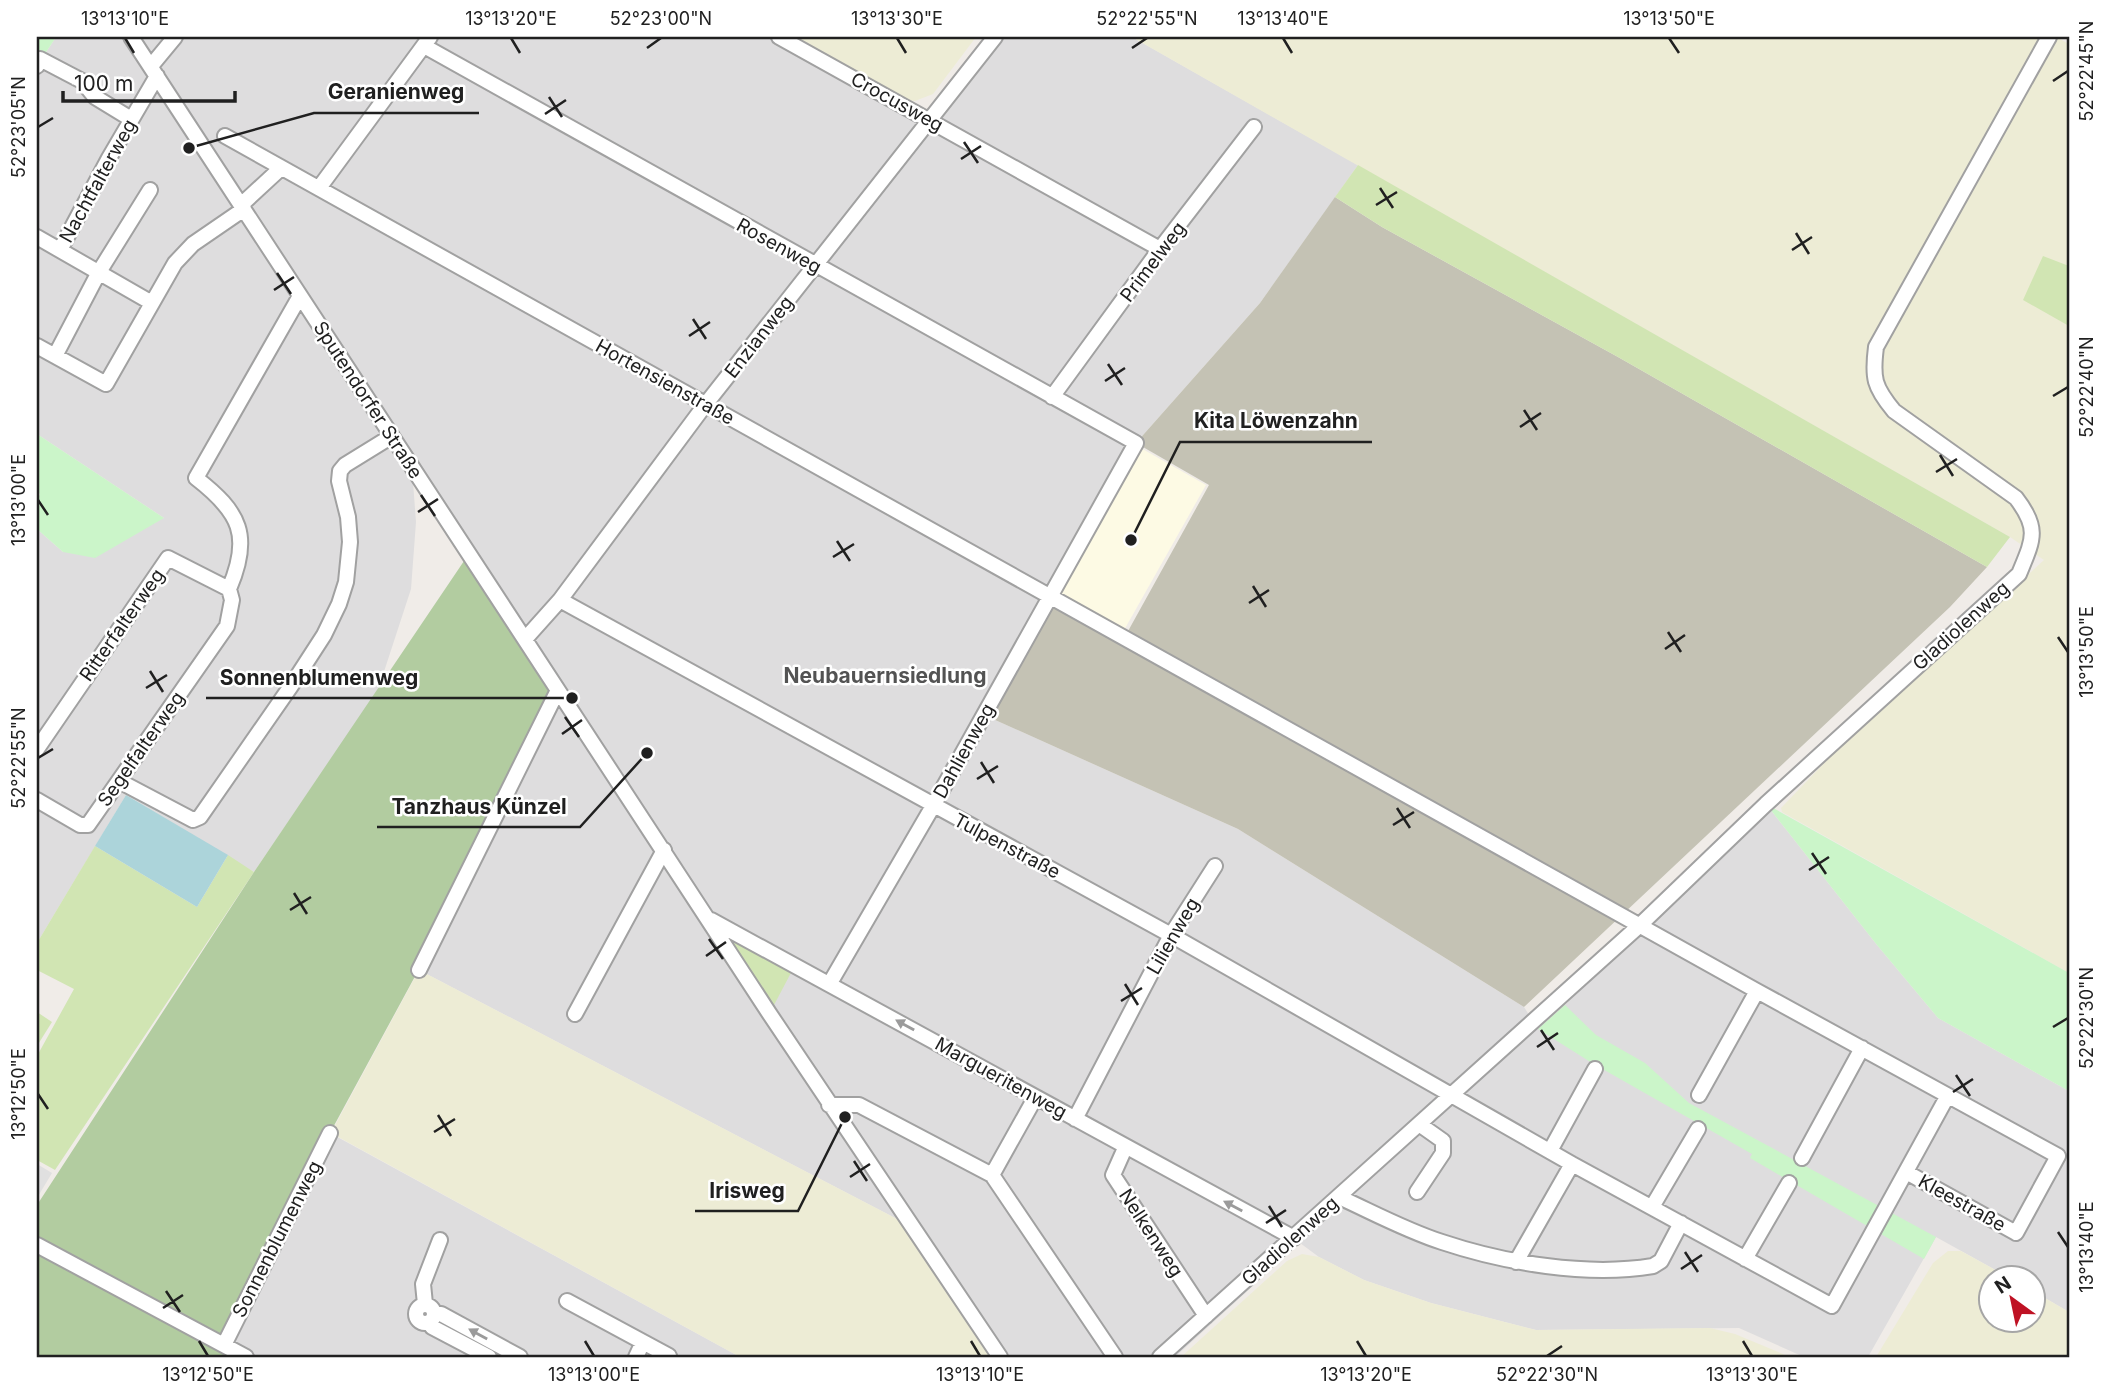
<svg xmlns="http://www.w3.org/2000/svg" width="2106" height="1394" viewBox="0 0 2106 1394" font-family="Inter,sans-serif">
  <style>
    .residential { fill: #deddde }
    .education { fill: #fdfae4 }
    .construction { fill: #c4c2b4 }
    .farmland { fill: #edecd5 }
    .grass { fill: #d1e5b3 }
    .forest { fill: #b2cca0 }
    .park { fill: #cbf5c9 }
    .parking { fill: #e0e0e0 }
    .water { fill: #acd4da }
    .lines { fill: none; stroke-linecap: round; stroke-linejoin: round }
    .minor-casing { stroke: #a1a1a1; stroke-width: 18 }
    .minor { stroke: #fff; stroke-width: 14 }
    .oneway { fill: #9b9b9b }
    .ticks { fill: none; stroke: #202020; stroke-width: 2.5 }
    .labels { text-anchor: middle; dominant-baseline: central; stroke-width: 5; stroke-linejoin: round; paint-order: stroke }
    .street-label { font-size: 19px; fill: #202020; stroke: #fff }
    .neighbourhood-label { font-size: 21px; font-weight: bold; fill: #535353; stroke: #fff }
    .leader { fill: none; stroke: #202020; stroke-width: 2.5 }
    .callout-dot { fill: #202020; stroke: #fff; stroke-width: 2.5 }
    .callout-label { font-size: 21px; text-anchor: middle; font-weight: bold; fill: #202020; stroke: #fff; stroke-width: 5; stroke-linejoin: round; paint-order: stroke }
    .neatline { fill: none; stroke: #202020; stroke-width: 2.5 }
    .ticks-label { font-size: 18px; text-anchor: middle; fill: #202020 }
  </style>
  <rect width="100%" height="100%" fill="#f0ece8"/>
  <path class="residential" d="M56,37H779L928,119L995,37H1132L1358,165L1260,303L1136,443L984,715L1238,829L1524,1007L1538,1029L1565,1005L1766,804L1877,945L1938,1018L2069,1091V1312L2033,1291L2032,1278H2010L1936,1237L1868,1357H1804L1739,1328L1536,1330L1431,1303L1364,1280L1319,1257L1300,1243L1175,1357H1007L912,1215L899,1220L419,970L554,698L567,689L403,444L392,452L413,482L416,522L411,589L378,690L254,872L126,795L37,943V529L63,552L164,518L37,434V66Z
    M330,1133L740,1357H246L224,1346Z"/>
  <path class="education" d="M1139,447L1206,485L1123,632L1056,594Z"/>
  <path class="construction" d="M1335,197L1382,227L1618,357L1987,567L1950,607L1524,1007L1238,829L984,715L1047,602L1122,642L1209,485L1136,443L1260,303Z"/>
  <path class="farmland" d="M792,37H976L933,94L915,101L904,100Z
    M1132,37H2056L2069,44V973L1782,812L1781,808L1834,753L2044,560L2010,537Z
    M419,970L899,1220L991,1357H740L331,1133Z
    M1948,1251H1961L2010,1278H1990V1320H2032L2033,1291L2069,1312V1357H1876L1933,1263Z
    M1302,1254L1319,1257L1364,1280L1431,1303L1536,1330L1710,1328L1735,1334L1790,1357H1181L1287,1261Z"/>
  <path class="grass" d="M1358,165L2010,537L1987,567L1618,357L1382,227L1335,197Z
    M2043,256L2069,266V326L2023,300Z
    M95,846L197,907L228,855L254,872L55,1170L37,1160V1056L74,989L37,970V943Z
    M730,937L793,969L774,1005L730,941Z
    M37,1012L52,1022L37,1046Z"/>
  <path class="forest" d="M464,561L554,698L419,969L330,1133L224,1345L246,1357H37V1205L254,872Z"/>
  <path class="park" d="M37,37H56L37,66Z
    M37,434L164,518L95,558L63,552L37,529V500L40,494L37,492Z
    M1766,804L2069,973V1091L1938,1018L1877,945Z
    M1565,1005L1596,1035L1645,1063L1689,1103L1936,1237L1924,1259L1750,1158L1752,1154L1592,1063L1538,1029Z"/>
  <path class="parking" d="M37,1164L52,1173L37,1198Z"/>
  <path class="water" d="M126,795L228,855L197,907L95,846Z"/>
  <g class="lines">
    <defs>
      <path id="minor" d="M131,37L769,1013L1000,1357
        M779,37L1160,249
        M424,46L1136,443L933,806L830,983
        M37,66L40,59L82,81L95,97L131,119
        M151,66L175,37
        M225,136L1757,991L2058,1156L2016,1233L1906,1172
        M319,188L430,37
        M241,205L281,168
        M37,237L152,303
        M60,250L109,158L157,76
        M37,346L106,384L175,263L193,244L244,209
        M55,356L99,272L150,190
        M1052,397L1160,249L1254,127
        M560,600L1171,935L1572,1164L1832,1306L1947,1097
        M526,638L560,600L705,405L995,37
        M37,749L168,558L229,589
        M119,781L193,820L200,817L291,686L324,635L339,604L346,582L350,542L348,517L339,481L340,471L345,465L392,436
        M37,800L80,825H88L227,626L232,600L229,589C252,536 240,512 196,478L300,296
        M711,920L1294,1238
        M419,970L558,690
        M575,1014L664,850
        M1699,1095L1757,991
        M829,1105H859L992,1175L1115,1357
        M1075,1119L1171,935L1215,866
        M1125,1148L1113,1175L1206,1316
        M1550,1151L1595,1069
        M1802,1158L1862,1048
        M992,1175L1035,1098
        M1417,1192L1443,1153V1141L1419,1124
        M1339,1197C1372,1212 1407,1231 1442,1242C1505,1263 1587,1277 1653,1266L1661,1261L1681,1223
        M1652,1207L1698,1129
        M37,1245L246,1357
        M1745,1259L1789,1183
        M1516,1262L1572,1164
        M567,1301L669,1356
        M425,1304L423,1284L440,1240
        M416 1314a9 9 0 1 1 18 0a9 9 0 1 1-18 0Z
        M434,1314H441L520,1357
        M429,1322L432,1327L489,1357
        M224,1345L330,1133
        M636,1357L643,1342
        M1160,1357L1640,925L1766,804L2019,574C2033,540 2040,529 2016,498L1894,411C1874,387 1872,378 1876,347L2049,37"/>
    </defs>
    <use href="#minor" class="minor-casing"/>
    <use href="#minor" class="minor"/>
  </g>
  <defs><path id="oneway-solid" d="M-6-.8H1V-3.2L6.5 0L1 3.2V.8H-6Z" transform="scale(1.75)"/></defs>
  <g class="oneway">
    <use href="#oneway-solid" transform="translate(905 1025) rotate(-151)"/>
    <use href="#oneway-solid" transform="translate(1233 1206) rotate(-152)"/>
    <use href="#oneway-solid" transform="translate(478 1334) rotate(-151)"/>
  </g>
  <path class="ticks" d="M125,38L134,53M511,38L520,53M897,38L906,53M1283,38L1292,53M1669,38L1679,53M647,48L661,38M1132,48L1147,38M2053,81L2068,71M549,97L562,117M545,114L566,100M38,127L53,118M964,142L978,163M961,159L981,146M1380,188L1393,208M1376,205L1397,192M1796,233L1809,254M1792,250L1812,237M277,273L291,294M274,290L294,277M693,319L706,339M689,336L710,322M1108,364L1122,385M1105,381L1125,368M2053,396L2068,387M1524,410L1537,430M1520,427L1541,413M1940,455L1953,476M1936,472L1957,459M421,495L435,516M38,500L48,515M418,512L438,499M837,541L850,561M833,557L854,544M1253,586L1266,607M1249,603L1269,590M1668,632L1681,652M2058,637L2068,652M1665,649L1685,635M150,671L163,692M146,688L167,675M565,717L579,737M562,734L582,720M38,758L53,749M981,762L994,783M977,779L998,766M1397,808L1410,828M1393,825L1414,812M1812,853L1826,874M1809,870L1829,857M294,893L307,914M290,910L311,897M709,939L723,959M706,956L726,942M1125,984L1138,1005M1121,1001L1142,988M2053,1027L2068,1018M1541,1030L1554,1050M1537,1047L1558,1033M1956,1075L1970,1096M1953,1092L1973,1079M38,1094L48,1109M438,1115L451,1136M434,1132L455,1119M854,1161L867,1181M850,1177L870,1164M1269,1206L1282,1227M1266,1223L1286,1210M2058,1232L2068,1247M1685,1252L1698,1272M1681,1269L1702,1255M166,1291L180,1312M163,1308L183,1295M199,1341L208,1356M585,1341L594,1356M971,1341L980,1356M1357,1341L1366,1356M1743,1341L1752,1356M1547,1356L1562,1346"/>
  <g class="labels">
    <g class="street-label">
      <text transform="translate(897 102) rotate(29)">Crocusweg</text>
      <text transform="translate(98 181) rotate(-61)">Nachtfalterweg</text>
      <text transform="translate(779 246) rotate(29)">Rosenweg</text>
      <text transform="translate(1153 262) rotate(-53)">Primelweg</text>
      <text transform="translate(759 337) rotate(-52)">Enzianweg</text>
      <text transform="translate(665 382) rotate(29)">Hortensienstraße</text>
      <text transform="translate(368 400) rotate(57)">Sputendorfer Straße</text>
      <text transform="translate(122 625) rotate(-55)">Ritterfalterweg</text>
      <text transform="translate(1961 626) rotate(-42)">Gladiolenweg</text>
      <text transform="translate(141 749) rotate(-55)">Segelfalterweg</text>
      <text transform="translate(964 751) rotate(-61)">Dahlienweg</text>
      <text transform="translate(1007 846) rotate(28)">Tulpenstraße</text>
      <text transform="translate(1173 936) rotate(-60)">Lilienweg</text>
      <text transform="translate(1001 1078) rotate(29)">Margueritenweg</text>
      <text transform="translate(1962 1203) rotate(29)">Kleestraße</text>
      <text transform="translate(1151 1233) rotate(57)">Nelkenweg</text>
      <text transform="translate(277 1239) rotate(-63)">Sonnenblumenweg</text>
      <text transform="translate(1290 1241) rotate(-42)">Gladiolenweg</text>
    </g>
    <g class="neighbourhood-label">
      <text x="885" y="675">Neubauernsiedlung</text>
    </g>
  </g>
  <path class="leader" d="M189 148L314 113H479M1131 540L1180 442H1372M572 698L432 698H206M647 753L580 827H377M845 1117L798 1211H695"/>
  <g class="callout-dot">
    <circle cx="189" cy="148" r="7"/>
    <circle cx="1131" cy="540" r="7"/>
    <circle cx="572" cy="698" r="7"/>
    <circle cx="647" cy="753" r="7"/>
    <circle cx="845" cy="1117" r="7"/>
  </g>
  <g class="callout-label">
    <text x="396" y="99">Geranienweg</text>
    <text x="1276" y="428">Kita Löwenzahn</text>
    <text x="319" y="685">Sonnenblumenweg</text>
    <text x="479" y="814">Tanzhaus Künzel</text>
    <text x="747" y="1198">Irisweg</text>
  </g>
  <rect width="2106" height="1394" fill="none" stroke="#ffffff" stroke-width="77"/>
  <g transform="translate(2012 1299) rotate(327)"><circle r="33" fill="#ffffff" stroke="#a6a6a6" stroke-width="2"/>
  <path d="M0-5L12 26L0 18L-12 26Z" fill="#bf1224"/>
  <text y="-10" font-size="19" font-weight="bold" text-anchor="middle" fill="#202020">N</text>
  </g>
  <path d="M63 91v10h172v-10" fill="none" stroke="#202020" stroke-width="3.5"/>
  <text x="74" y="91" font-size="21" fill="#202020" stroke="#ffffff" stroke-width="5" paint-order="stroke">100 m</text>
  <rect x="38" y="38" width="2030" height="1318" class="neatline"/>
  <g class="ticks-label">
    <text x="125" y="25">13°13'10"E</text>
    <text x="511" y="25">13°13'20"E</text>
    <text x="661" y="25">52°23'00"N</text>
    <text x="897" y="25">13°13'30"E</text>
    <text x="1147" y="25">52°22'55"N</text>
    <text x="1283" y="25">13°13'40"E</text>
    <text x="1669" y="25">13°13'50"E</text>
    <text transform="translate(2087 71) rotate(-90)" y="6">52°22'45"N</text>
    <text transform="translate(19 127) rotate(-90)" y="6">52°23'05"N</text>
    <text transform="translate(2087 387) rotate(-90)" y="6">52°22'40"N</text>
    <text transform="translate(19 500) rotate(-90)" y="6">13°13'00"E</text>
    <text transform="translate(2087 652) rotate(-90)" y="6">13°13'50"E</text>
    <text transform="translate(19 758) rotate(-90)" y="6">52°22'55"N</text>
    <text transform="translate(2087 1018) rotate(-90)" y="6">52°22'30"N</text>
    <text transform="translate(19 1094) rotate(-90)" y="6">13°12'50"E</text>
    <text transform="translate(2087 1247) rotate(-90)" y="6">13°13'40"E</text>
    <text x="208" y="1381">13°12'50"E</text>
    <text x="594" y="1381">13°13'00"E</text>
    <text x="980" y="1381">13°13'10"E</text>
    <text x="1366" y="1381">13°13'20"E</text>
    <text x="1547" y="1381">52°22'30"N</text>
    <text x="1752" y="1381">13°13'30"E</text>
  </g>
</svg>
